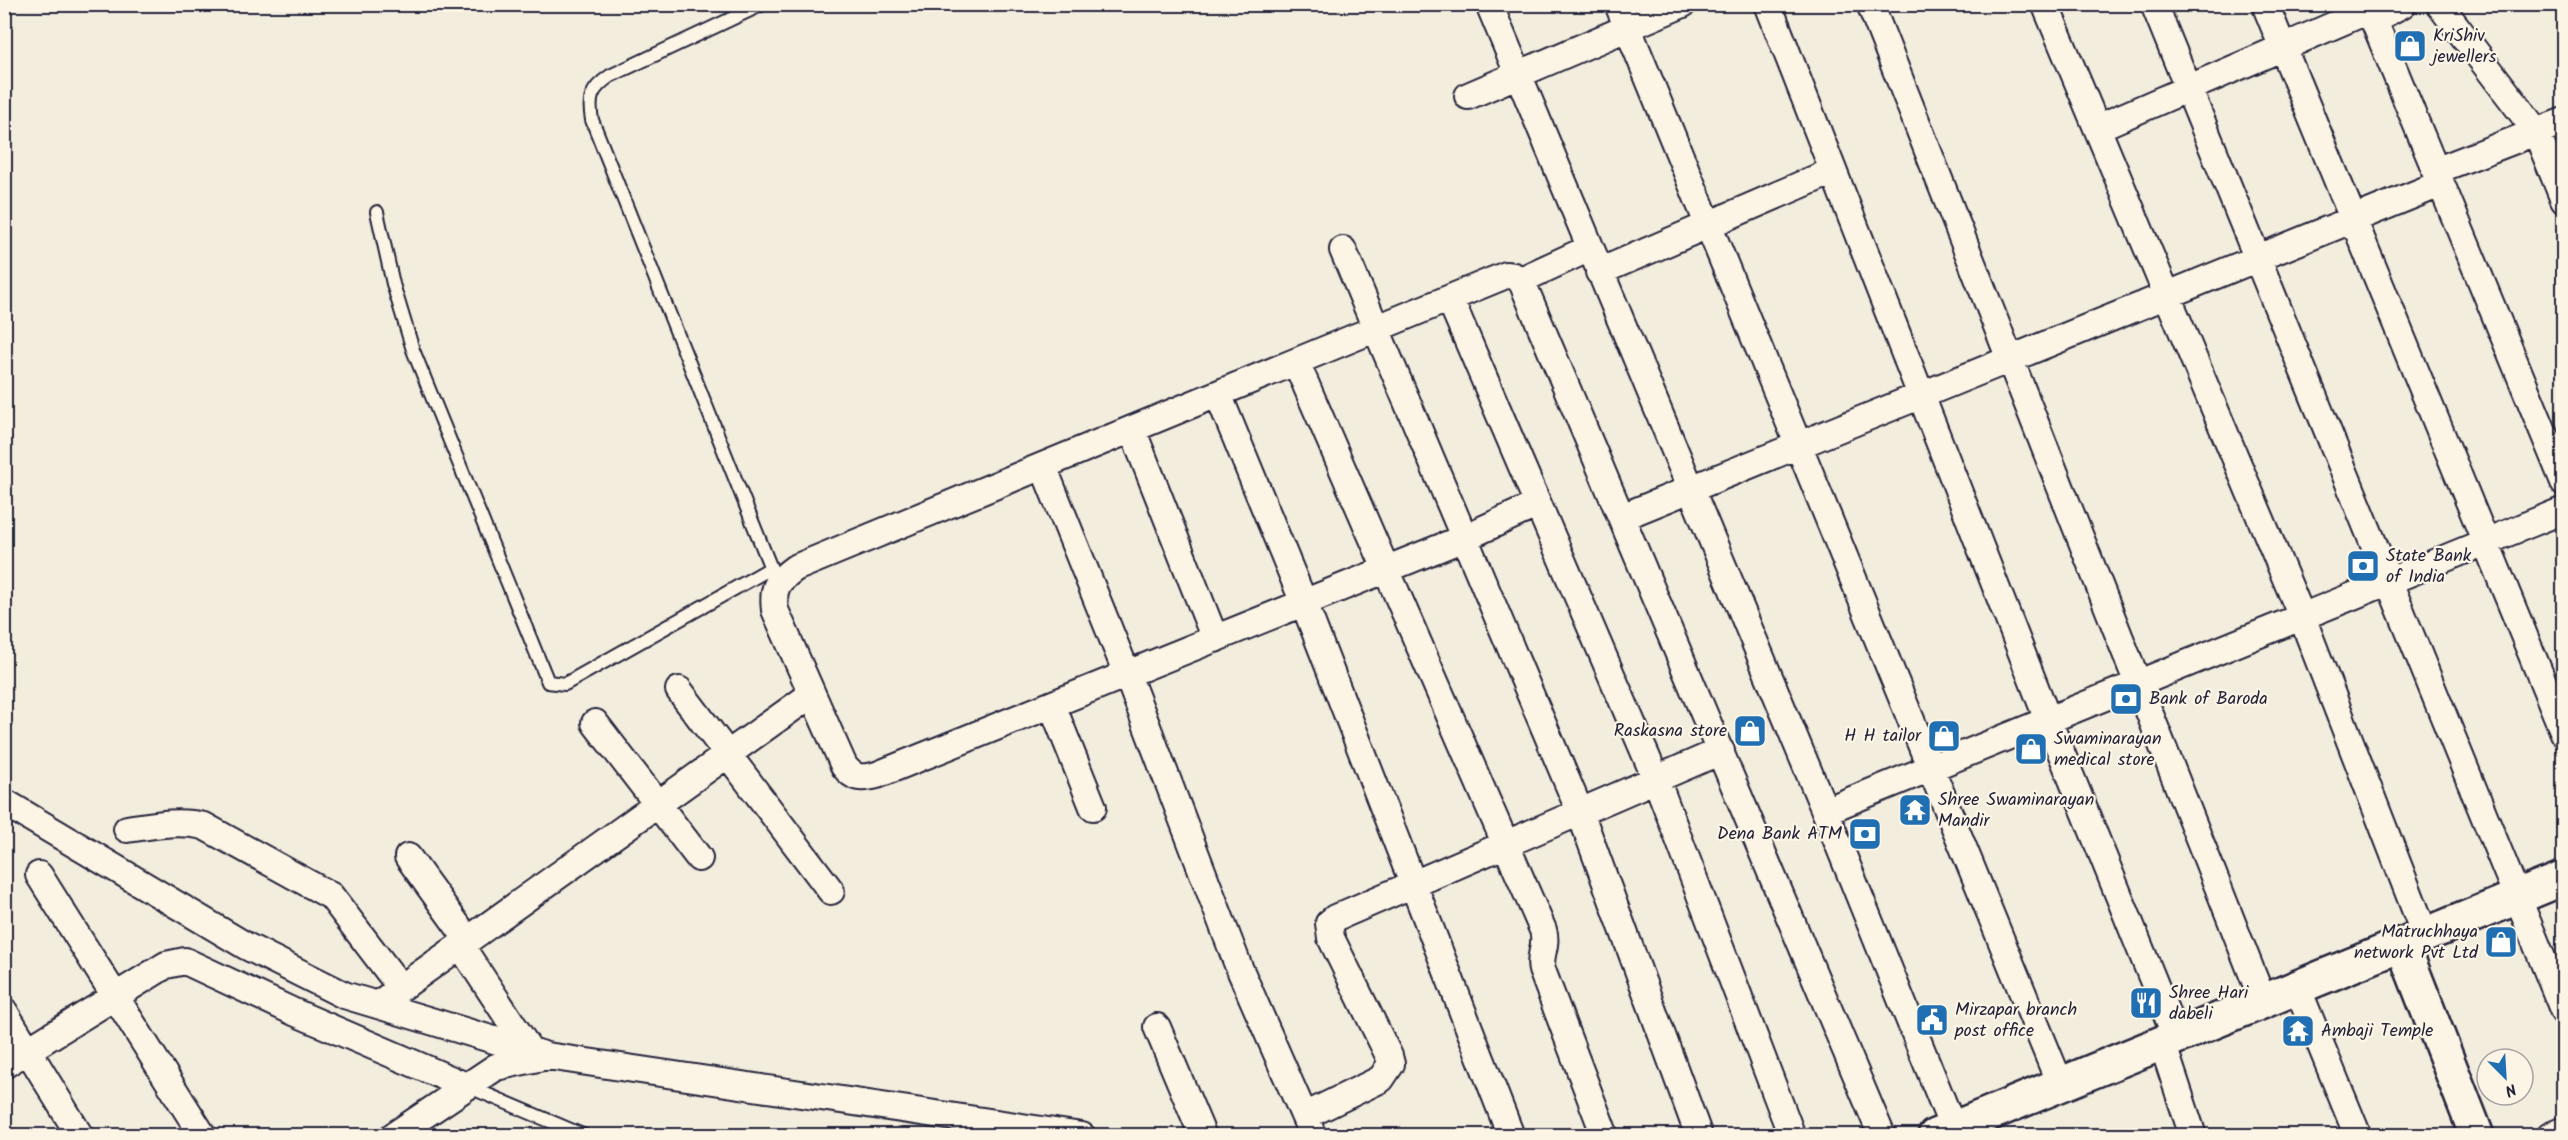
<svg xmlns="http://www.w3.org/2000/svg" width="2568" height="1140" viewBox="0 0 2568 1140" font-family="Kalam,sans-serif">
  <style>
    .lines { fill: none; stroke-linecap: round; stroke-linejoin: round }
    .lane-casing { stroke: #22223b; stroke-width: 16 }
    .street-casing { stroke: #22223b; stroke-width: 30 }
    .secondary-casing { stroke: #22223b; stroke-width: 38 }
    .lane { stroke: #fcf5e5; stroke-width: 12 }
    .street { stroke: #fcf5e5; stroke-width: 26 }
    .secondary { stroke: #fcf5e5; stroke-width: 33 }
    .labels { text-anchor: middle; dominant-baseline: central; stroke-width: 4.5; stroke-linejoin: round; paint-order: stroke }
    .poi-label { font-size: 18px; fill: #22223b; stroke: #fcf5e5; text-anchor: start }
  </style>
  <rect width="100%" height="100%" fill="#f3edde"/>
  <filter id="ink" filterUnits="userSpaceOnUse"><feTurbulence type="fractalNoise" baseFrequency=".0167" numOctaves="2"/><feDisplacementMap in="SourceGraphic" scale="12" xChannelSelector="R" yChannelSelector="G"/><feConvolveMatrix kernelMatrix="1 2 1 2 8 2 1 2 1" color-interpolation-filters="sRGB"/></filter>
  <g filter="url(#ink)">
    <g class="lines">
      <defs>
        <path id="lane" d="M763,4L610,76C591,89 588,98 592,120L774,576
          M377,212L393,284L413,350L548,682L565,684L771,568
          M467,1086L585,1136"/>
        <path id="street" d="M1489,4L1825,811L1953,1128
          M1618,4L2060,1084
          M1768,4L2048,720L2176,1037
          M1870,4L2263,1001
          M2045,4L2302,617L2425,935
          M2154,4L2564,1012
          M2265,4L2564,733
          M2367,4L2564,482
          M2439,4L2536,131L2564,200
          M2373,20L2403,4
          M1468,96L1683,4
          M2097,128L2369,10
          M2435,171L2564,121
          M1343,250L1580,812L1699,1136
          M1599,272L1833,171
          M1521,280L1590,248
          M1450,299L1656,779L1792,1136
          M1296,362L1543,930C1548,946 1538,956 1542,970L1605,1136
          M1218,394L1304,603L1511,1136
          M1132,429L1215,639
          M1043,466L1127,674L1238,965L1313,1136
          M1538,504L1464,538L877,775C861,779 854,779 844,766L775,610C772,587 777,581 795,568L1506,275C1517,275 1521,279 1525,289L1882,1136
          M1622,517L2440,184
          M679,690L831,891
          M1052,705L1093,807
          M595,723L699,858
          M4,802L246,946L344,995L541,1054
          M1825,811L2564,510
          M127,829C154,825 178,820 204,826L331,896L401,988
          M408,857L468,940
          M39,875L203,1136
          M461,946L530,1051
          M2297,987L2358,1136
          M377,1005L812,694
          M4,1011L80,1136
          M1157,1027L1203,1136
          M2162,1042L2193,1136
          M4,1065L166,965L185,961L294,1012L466,1086
          M1305,1116L1381,1079L1391,1064L1389,1056L1331,938L1329,923L1335,918L1721,751
          M393,1136L496,1067L547,1056L1082,1136
          M2550,1136L2564,1130"/>
        <path id="secondary" d="M2402,944L2477,1136
          M1935,1136L2564,878"/>
      </defs>
      <use href="#lane" class="lane-casing"/>
      <use href="#street" class="street-casing"/>
      <use href="#secondary" class="secondary-casing"/>
      <use href="#lane" class="lane"/>
      <use href="#street" class="street"/>
      <use href="#secondary" class="secondary"/>
    </g>
  </g>
  <defs>
    <symbol id="shop-square" viewBox="-11 -11 22 22"><rect x="-9" y="-9" width="18" height="18" rx="4" fill="#1f6fb2" stroke="#fcf5e5"/><path d="M-5-2.5h2.3a2.7 3.5 0 0 1 5.4 0H5L5.5 6h-11ZM-1.5-2.5h3a1.5 2.3 0 0 0-3 0Z" fill="#fff"/></symbol>
    <symbol id="bank-square" viewBox="-11 -11 22 22"><rect x="-9" y="-9" width="18" height="18" rx="4" fill="#1f6fb2" stroke="#fcf5e5"/><path d="M-6-4H6V4H-6ZM0-2.3a2.3 2.3 0 1 0 0 4.6a2.3 2.3 0 1 0 0-4.6Z" fill="#fff"/></symbol>
    <symbol id="temple-square" viewBox="-11 -11 22 22"><rect x="-9" y="-9" width="18" height="18" rx="4" fill="#1f6fb2" stroke="#fcf5e5"/><path d="M0-6L5-2H3V0L6.5 2.5H4V6H1.5V3h-3V6H-4V2.5H-6.5L-3 0V-2H-5Z" fill="#fff"/></symbol>
    <symbol id="restaurant-square" viewBox="-11 -11 22 22"><rect x="-9" y="-9" width="18" height="18" rx="4" fill="#1f6fb2" stroke="#fcf5e5"/><path d="M-5-6h1v4h1v-4h1v4h1v-4h1v5L-1.5 .5V6h-2V.5L-5-1ZM5-6V6H3V1.5H1.5Q1.5-4 5-6Z" fill="#fff"/></symbol>
    <symbol id="civic-square" viewBox="-11 -11 22 22"><rect x="-9" y="-9" width="18" height="18" rx="4" fill="#1f6fb2" stroke="#fcf5e5"/><path d="M-.6-6.5H3V-4.5H.6V-3L4-1V1h2V6H-6V1h2V-1L-.6-3ZM-1.2 2.5V6h2.4V2.5Z" fill="#fff"/></symbol>
  </defs>
  <g fill-rule="evenodd">
    <use href="#shop-square" x="2391" y="27" width="38" height="38"/>
    <use href="#bank-square" x="2344" y="547" width="38" height="38"/>
    <use href="#bank-square" x="2107" y="680" width="38" height="38"/>
    <use href="#shop-square" x="1731" y="712" width="38" height="38"/>
    <use href="#shop-square" x="1925" y="717" width="38" height="38"/>
    <use href="#shop-square" x="2012" y="730" width="38" height="38"/>
    <use href="#temple-square" x="1896" y="791" width="38" height="38"/>
    <use href="#bank-square" x="1846" y="815" width="38" height="38"/>
    <use href="#shop-square" x="2482" y="923" width="38" height="38"/>
    <use href="#restaurant-square" x="2127" y="984" width="38" height="38"/>
    <use href="#civic-square" x="1913" y="1001" width="38" height="38"/>
    <use href="#temple-square" x="2279" y="1012" width="38" height="38"/>
  </g>
  <g class="labels">
    <g class="poi-label">
      <text x="2433" y="36">KriShiv<tspan x="2433" dy="21">jewellers</tspan></text>
      <text x="2386" y="556">State Bank<tspan x="2386" dy="21">of India</tspan></text>
      <text x="2149" y="699">Bank of Baroda</text>
      <text x="1727" y="731" text-anchor="end">Raskasna store</text>
      <text x="1921" y="736" text-anchor="end">H H tailor</text>
      <text x="2054" y="739">Swaminarayan<tspan x="2054" dy="21">medical store</tspan></text>
      <text x="1938" y="800">Shree Swaminarayan<tspan x="1938" dy="21">Mandir</tspan></text>
      <text x="1842" y="834" text-anchor="end">Dena Bank ATM</text>
      <text x="2478" y="932" text-anchor="end">Matruchhaya<tspan x="2478" dy="21">network Pvt Ltd</tspan></text>
      <text x="2169" y="993">Shree Hari<tspan x="2169" dy="21">dabeli</tspan></text>
      <text x="1955" y="1010">Mirzapar branch<tspan x="1955" dy="21">post office</tspan></text>
      <text x="2321" y="1031">Ambaji Temple</text>
    </g>
  </g>
  <rect width="2568" height="1140" fill="none" stroke="#fcf5e5" stroke-width="24"/>
  <rect x="12" y="12" width="2544" height="1116" fill="none" stroke="#22223b" stroke-width="2" filter="url(#ink)"/>
  <g transform="translate(2505 1077) rotate(156)"><circle r="28" fill="#fcf5e5" stroke="#a5a1a1" stroke-width="1.5"/>
  <path d="M0-4.5L10 22L0 15L-10 22Z" fill="#1f6fb2"/>
  <text y="-9" font-size="16" font-weight="bold" text-anchor="middle" fill="#22223b">N</text>
  </g>
</svg>
